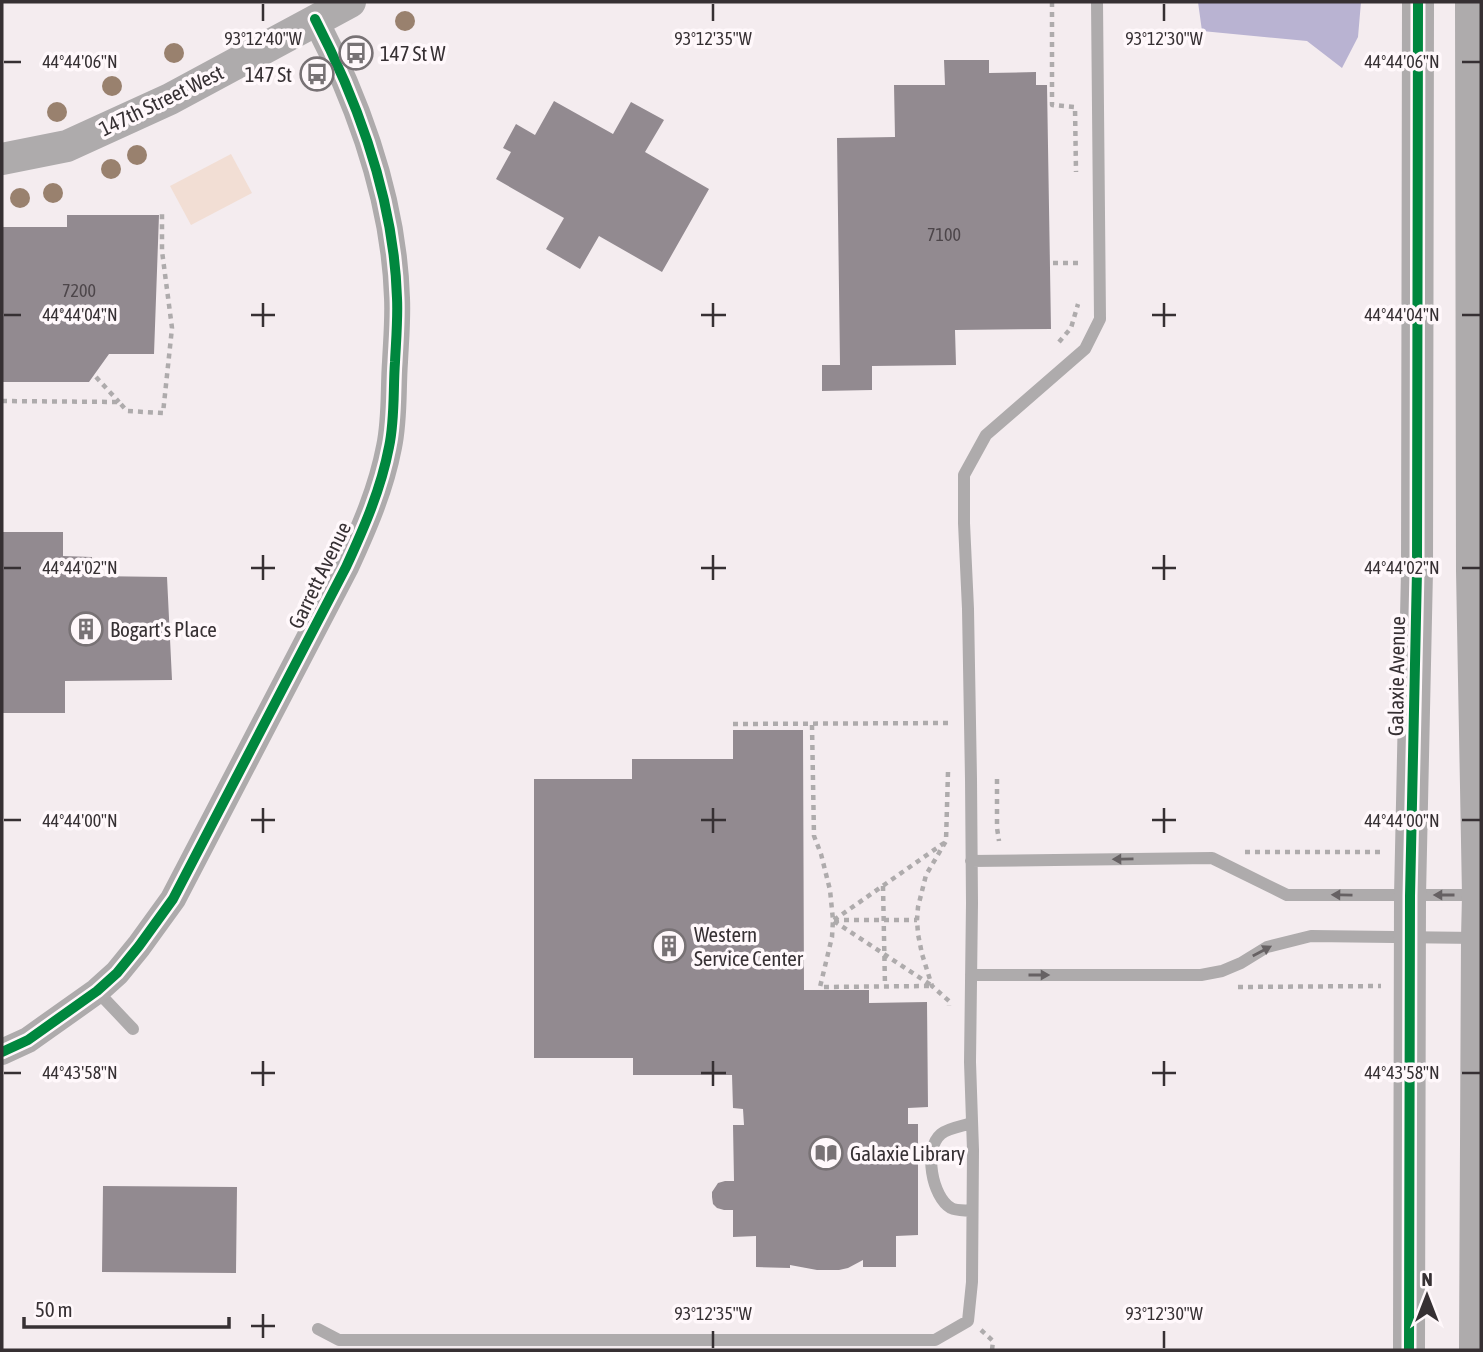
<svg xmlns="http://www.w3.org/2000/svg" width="1483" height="1352" viewBox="0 0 1483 1352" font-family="'Asap Condensed',sans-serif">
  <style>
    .green { fill: #f2ded4 }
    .water { fill: #b9b3d2 }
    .building { fill: #928a90 }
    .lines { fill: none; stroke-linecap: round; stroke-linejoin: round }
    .path { stroke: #aeabac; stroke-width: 4.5; stroke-dasharray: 5 5; stroke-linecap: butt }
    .service { stroke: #aeabac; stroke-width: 12 }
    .minor { stroke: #aeabac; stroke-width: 26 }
    .tertiary { stroke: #aeabac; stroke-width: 32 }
    .cycleway-casing { stroke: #fff8fb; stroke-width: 15 }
    .cycleway { stroke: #00873e; stroke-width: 10 }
    .tree { fill: #99816e }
    .oneway { fill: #666163 }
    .ticks { fill: none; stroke: #363033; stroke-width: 2.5 }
    .labels { text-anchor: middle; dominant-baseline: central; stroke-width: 7; stroke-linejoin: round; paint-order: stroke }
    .number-label { font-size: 18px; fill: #4d464a }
    .poi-label { font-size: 21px; fill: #363033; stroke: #fff8fb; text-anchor: start }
    .street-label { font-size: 21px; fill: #363033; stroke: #fff8fb }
    .ticks-label { font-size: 18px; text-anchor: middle; fill: #363033; stroke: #fff8fb; stroke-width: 7; stroke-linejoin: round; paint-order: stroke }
  </style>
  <rect width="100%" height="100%" fill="#f4ecef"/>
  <path class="green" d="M231,154L252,193L191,225L170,186Z"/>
  <path class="water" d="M1198,2H1361L1358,37L1342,68L1307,41L1202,31Z"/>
  <path class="building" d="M944,60H989V73L1036,72V85H1047L1051,329L955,330L956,365L872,366V390L822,391V365H840L837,138L895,137L894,85H945Z
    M554,101L613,134L631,102L664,120L645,152L709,189L662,272L599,236L580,269L546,249L564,218L496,179L511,152L503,148L516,124L535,135Z
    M67,215H159L154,354H109L89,382H2V227H67Z
    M2,532H63V556L92,557L91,576L167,577L172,680L65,681V713H2Z
    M733,730H803L804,990H869V1003L927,1002L928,1107L908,1108V1124H918V1235L896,1236V1267H863V1260L848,1268L839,1270H817L790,1265V1268L756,1267V1236L733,1237V1210H724L717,1208L713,1204L712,1197V1192L718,1183L725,1181H734L733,1125H744L743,1109L733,1108L732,1075H633V1058H534V779H632V759H733Z
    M103,1186L237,1187L236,1273L102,1272Z"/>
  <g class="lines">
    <path class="path" d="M1052,2V105L1075,107L1076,172
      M1053,263H1079
      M1059,342L1071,328L1078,304
      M96,377L119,402
      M2,401L119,402L127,411L163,413L172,328L162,251V213
      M733,724L949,723
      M812,725L814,836L821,854L830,890L833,920L832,937L820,987L932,986
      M948,772L946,841L926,875L918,907L917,920L918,934L922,954L932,986L949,1001V1006
      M997,779V828L999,841
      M1245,852H1382
      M883,886L885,986
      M834,920L944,843
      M834,920H917
      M834,921L931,985
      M1238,987L1381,986
      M981,1330L993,1341L992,1350"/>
    <path class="service" d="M971,861L1212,858L1287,895H1478
      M971,975H1201L1222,971L1241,963L1267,947L1311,936L1477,938
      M97,991L133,1029
      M972,1123C963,1126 948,1128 941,1134C923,1149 932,1197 951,1208C957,1211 966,1210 972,1211
      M318,1329L339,1340H935L968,1321L972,1282L973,1150L970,1062L972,903L971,779L968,609L964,523V475L986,435L1085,349L1100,319L1097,2"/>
    <path class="minor" d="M2,1052L28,1040L97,991L117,973L139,946L173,899L346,567C364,528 381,489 389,447C395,419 393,389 395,362C396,341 398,319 397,298C394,200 360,106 315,19"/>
    <path class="tertiary" d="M1471,2L1472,571L1478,895L1477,938L1475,1350
      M2,159L67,146L170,99L350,2
      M1409,1350L1410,896L1417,571L1418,2"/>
    <defs>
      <path id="cycleway" d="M2,1052L28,1040L97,991L117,973L139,946L173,899L346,567C364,528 381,489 389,447C395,419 393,389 395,362C396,341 398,319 397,298C394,200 360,106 315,19
        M1409,1350L1410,896L1417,571L1418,2"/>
    </defs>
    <use href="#cycleway" class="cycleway-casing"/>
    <use href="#cycleway" class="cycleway"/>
  </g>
  <g class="tree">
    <circle cx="405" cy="21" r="10"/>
    <circle cx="174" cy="53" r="10"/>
    <circle cx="112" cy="86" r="10"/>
    <circle cx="57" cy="112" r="10"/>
    <circle cx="137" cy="155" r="10"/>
    <circle cx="111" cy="169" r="10"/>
    <circle cx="53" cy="193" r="10"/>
    <circle cx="20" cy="198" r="10"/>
  </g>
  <defs><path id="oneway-solid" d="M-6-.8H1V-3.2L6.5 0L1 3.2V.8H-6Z" transform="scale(1.75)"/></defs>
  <g class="oneway">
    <use href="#oneway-solid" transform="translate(1123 859) rotate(179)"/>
    <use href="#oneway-solid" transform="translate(1342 895) rotate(-179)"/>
    <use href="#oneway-solid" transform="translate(1444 895) rotate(180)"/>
    <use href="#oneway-solid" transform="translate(1262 951) rotate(-28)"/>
    <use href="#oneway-solid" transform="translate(1039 975)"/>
  </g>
  <path class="ticks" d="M263,4V21M713,4V21M1164,4V21M4,62H21M1462,62H1480M263,303V327M713,303V327M1164,303V327M4,315H21M251,315H275M701,315H726M1152,315H1176M1462,315H1480M263,555V580M713,555V580M1164,555V580M4,568H21M251,568H275M701,568H726M1152,568H1176M1462,568H1480M263,808V833M713,808V833M1164,808V833M4,820H21M251,820H275M701,820H726M1152,820H1176M1462,820H1480M263,1061V1086M713,1061V1086M1164,1061V1086M4,1073H21M251,1073H275M701,1073H726M1152,1073H1176M1462,1073H1480M263,1314V1338M251,1326H275M713,1331V1348M1164,1331V1348"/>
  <defs>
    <symbol id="bus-ring" viewBox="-11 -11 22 22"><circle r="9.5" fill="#fff8fb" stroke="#787275" stroke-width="1.5"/><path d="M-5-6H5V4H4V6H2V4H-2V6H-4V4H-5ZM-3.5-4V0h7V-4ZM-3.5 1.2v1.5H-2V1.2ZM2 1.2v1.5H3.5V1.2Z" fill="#787275"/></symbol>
    <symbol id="building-ring" viewBox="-11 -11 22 22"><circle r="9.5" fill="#fff8fb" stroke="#787275" stroke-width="1.5"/><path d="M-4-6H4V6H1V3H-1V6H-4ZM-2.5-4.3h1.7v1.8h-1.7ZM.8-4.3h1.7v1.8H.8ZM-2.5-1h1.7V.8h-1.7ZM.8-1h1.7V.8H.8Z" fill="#787275"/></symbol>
    <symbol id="library-ring" viewBox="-11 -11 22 22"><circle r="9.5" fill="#fff8fb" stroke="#787275" stroke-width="1.5"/><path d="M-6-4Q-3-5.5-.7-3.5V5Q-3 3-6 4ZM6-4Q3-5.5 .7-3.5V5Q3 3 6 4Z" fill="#787275"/></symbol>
  </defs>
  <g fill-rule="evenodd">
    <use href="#bus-ring" x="337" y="34" width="38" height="38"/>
    <use href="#bus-ring" x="298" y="55" width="38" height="38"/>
    <use href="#building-ring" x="67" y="610" width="38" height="38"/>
    <use href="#building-ring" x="650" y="927" width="38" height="38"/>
    <use href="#library-ring" x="807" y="1134" width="38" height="38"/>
  </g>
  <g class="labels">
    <g class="number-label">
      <text x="944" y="234">7100</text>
      <text x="79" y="290">7200</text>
    </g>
    <g class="poi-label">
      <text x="380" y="53">147 St W</text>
      <text x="292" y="74" text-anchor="end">147 St</text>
      <text x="110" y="629">Bogart's Place</text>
      <text x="694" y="934">Western<tspan x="694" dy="24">Service Center</tspan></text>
      <text x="850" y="1153">Galaxie Library</text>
    </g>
    <g class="street-label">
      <text transform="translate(161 100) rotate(-26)">147th Street West</text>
      <text transform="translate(319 575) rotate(-64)">Garrett Avenue</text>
      <text transform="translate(1396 676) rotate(-89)">Galaxie Avenue</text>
    </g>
  </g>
  <g class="ticks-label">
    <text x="263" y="45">93°12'40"W</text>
    <text x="713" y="45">93°12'35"W</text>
    <text x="1164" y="45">93°12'30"W</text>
    <text x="80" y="68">44°44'06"N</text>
    <text x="1402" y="68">44°44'06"N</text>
    <text x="80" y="321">44°44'04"N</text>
    <text x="1402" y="321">44°44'04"N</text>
    <text x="80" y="574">44°44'02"N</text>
    <text x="1402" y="574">44°44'02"N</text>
    <text x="80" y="827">44°44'00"N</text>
    <text x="1402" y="827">44°44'00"N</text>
    <text x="80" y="1079">44°43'58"N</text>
    <text x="1402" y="1079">44°43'58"N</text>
    <text x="713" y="1320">93°12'35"W</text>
    <text x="1164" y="1320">93°12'30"W</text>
  </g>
  <rect width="1483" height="1352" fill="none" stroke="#363033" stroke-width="7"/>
  <g transform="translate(1427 1296)" stroke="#fff8fb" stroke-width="5" paint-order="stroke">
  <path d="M0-5L12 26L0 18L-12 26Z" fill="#363033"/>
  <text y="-10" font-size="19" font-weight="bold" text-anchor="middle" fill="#363033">N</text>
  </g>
  <path d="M24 1317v10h205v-10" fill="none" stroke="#363033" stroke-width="3.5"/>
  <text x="35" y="1317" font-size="21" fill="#363033" stroke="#fff8fb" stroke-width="5" paint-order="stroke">50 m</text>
</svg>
